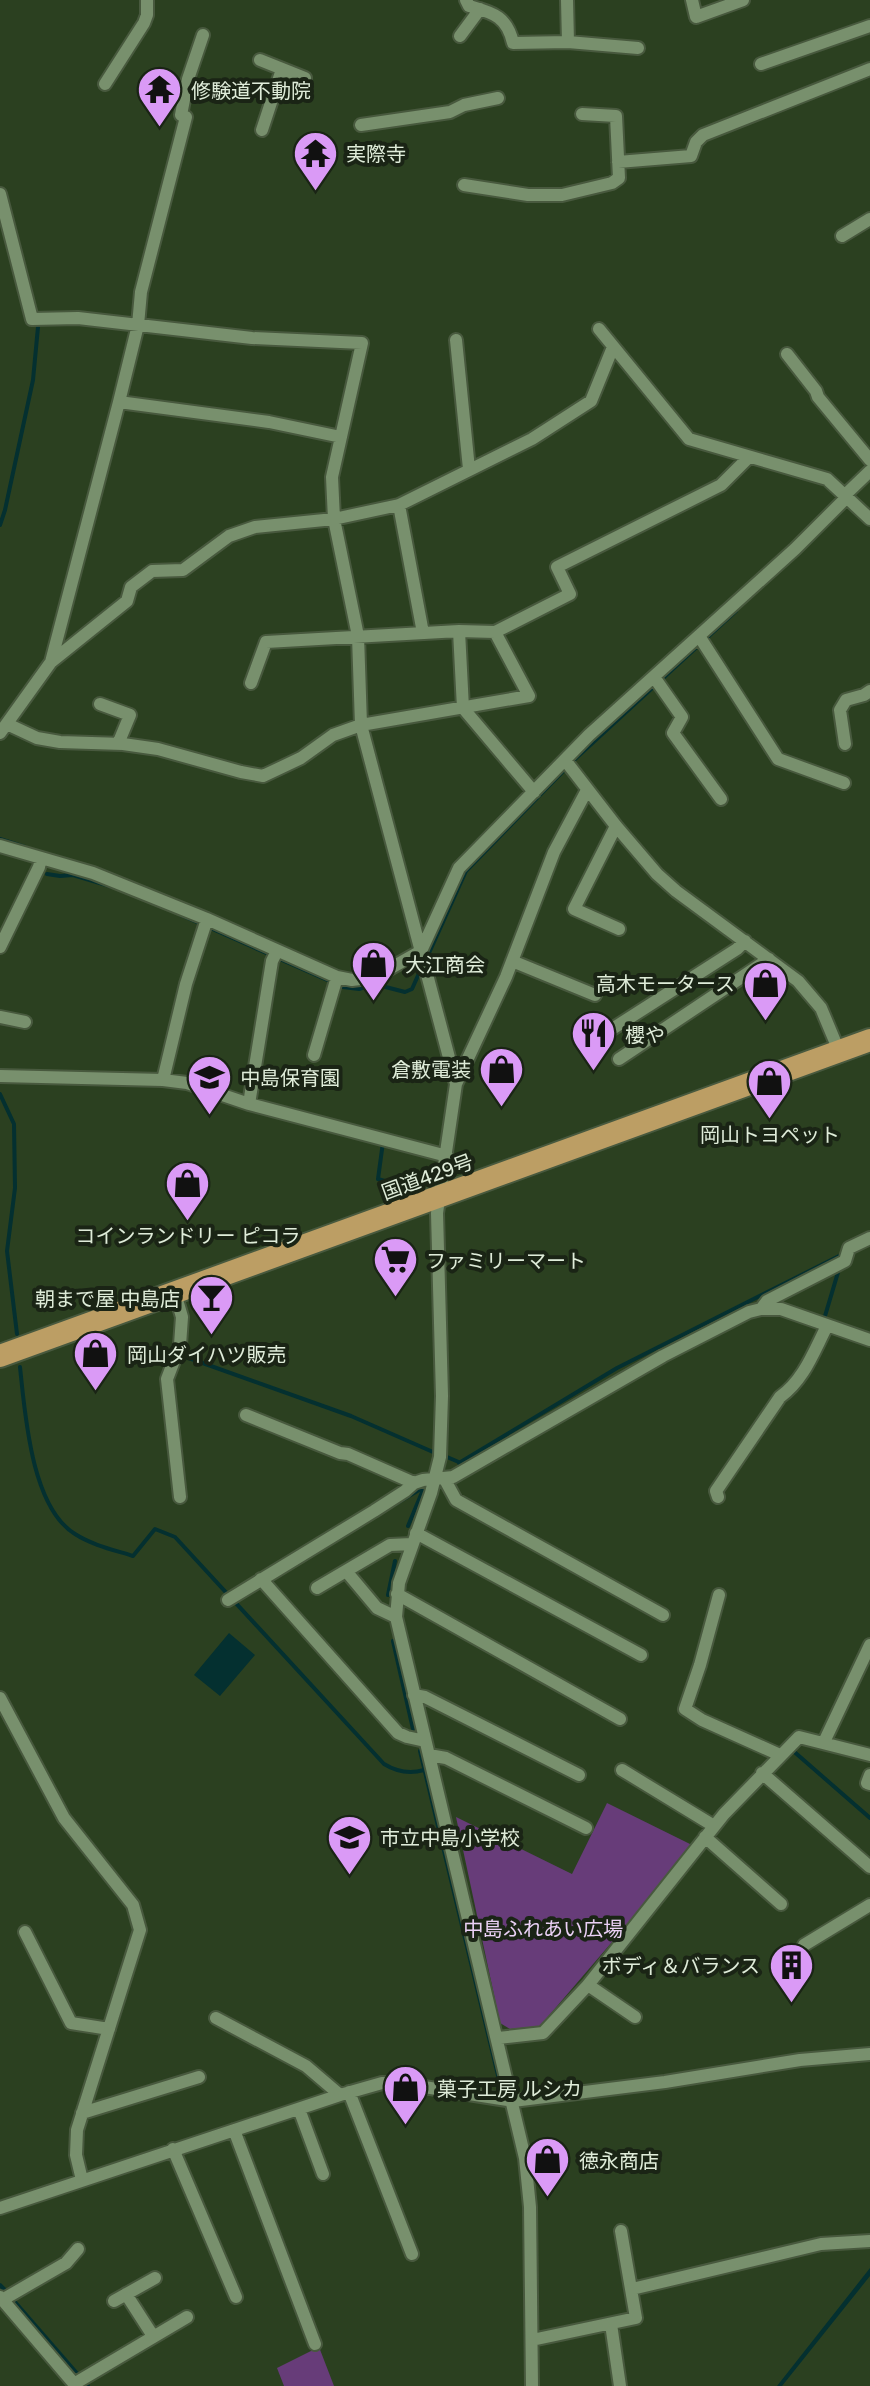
<svg xmlns="http://www.w3.org/2000/svg" width="870" height="2386" viewBox="0 0 870 2386" font-family="'Golos Text','Noto Sans JP',sans-serif">
  <style>
    .green { fill: #673c79 }
    .water { fill: #043030 }
    .lines { fill: none; stroke-linecap: round; stroke-linejoin: round }
    .stream { stroke: #043030; stroke-width: 4 }
    .minor-casing { stroke: #48593e; stroke-width: 16 }
    .trunk-casing { stroke: #48593e; stroke-width: 26 }
    .minor { stroke: #78906d; stroke-width: 12 }
    .trunk { stroke: #bc9e64; stroke-width: 22 }
    .labels { text-anchor: middle; dominant-baseline: central; stroke-width: 8; stroke-linejoin: round; paint-order: stroke }
    .poi-label { font-size: 20px; fill: #dfecd9; stroke: #1a2415; text-anchor: start }
    .street-label { font-size: 20px; fill: #dfecd9; stroke: #1a2415 }
    .park-label { font-size: 20px; fill: #ebd1f6; stroke: #1a2415 }
  </style>
  <rect width="100%" height="100%" fill="#2b4020"/>
  <path class="green" d="M607,1803L690,1844V1851L540,2026L510,2029L500,2023L456,1817L572,1874Z
    M319,2347L334,2386H284L277,2368Z"/>
  <path class="water" d="M229,1633L255,1655L220,1696L194,1675Z
    M870,2268V2276L782,2386H777Z"/>
  <g class="lines">
    <path class="stream" d="M0,525L5,510L33,380L38,327
      M810,542L847,504
      M0,839L25,847
      M47,874L60,876L73,875L113,887
      M181,915L343,987L359,989L374,984L405,992L412,989L420,971
      M429,953L466,871L575,759L736,611
      M0,1094L14,1124L15,1188L7,1251L17,1334
      M383,1142L378,1179L415,1190
      M825,1316L839,1269
      M183,1356L351,1416L433,1452
      M20,1367C25,1413 31,1507 75,1534C92,1545 114,1550 133,1556L155,1529L175,1537L384,1764C397,1772 410,1774 424,1770
      M447,1457L461,1463
      M459,1463L617,1368L843,1254
      M392,1506L424,1487
      M408,1526L423,1490
      M388,1595L395,1561
      M393,1641L413,1729
      M791,1749L870,1818
      M420,1751L502,2092
      M0,2285L5,2290
      M15,2302L88,2386"/>
    <defs>
      <path id="minor" d="M466,0L469,6C493,13 507,16 513,43L568,42L638,48
        M567,0L568,42
        M692,0L696,17L743,0
        M460,36L480,9
        M260,60L305,78
        M761,64L870,26
        M105,84L144,23L147,15V0
        M181,115L188,79L203,35
        M361,125L450,112L464,105L498,98
        M262,130L282,69
        M618,162L691,156L696,142L703,135L870,69
        M464,185L528,195H562L612,183L619,178L616,116L582,114
        M0,194L32,319L78,318L252,338L362,343L332,477L334,519L358,636L361,725L456,1084L437,1213L442,1396L440,1457L431,1493L399,1583L396,1617L525,2158L530,2207L532,2386
        M842,236L870,219
        M599,329L689,439L827,479L870,519
        M456,340L469,469
        M787,354L816,391L818,397L870,460
        M119,402L269,422L341,437
        M845,495L870,471
        M399,505L423,633
        M459,631L463,708L534,792
        M699,636L778,759L844,783
        M51,662L127,601L131,587L152,571L183,570L229,536L255,527L334,519L399,505L532,439L591,401L613,347
        M654,677L682,717L673,733L721,799
        M251,683L266,642L459,631L495,632L570,594L557,567L721,485L749,457
        M100,704L130,715L118,744
        M7,724L37,738L60,742L123,744L158,749L241,772L263,776L301,758L333,735L361,725L529,696L495,632
        M0,733L51,662L119,402L138,325L141,292L186,117
        M845,744L840,710L846,700L864,695L870,691
        M565,760L616,826L657,874L676,891L798,981L821,1008L839,1051
        M616,826L574,909L619,929
        M0,846L93,873L207,919L337,977L352,980L375,977L421,951L459,868L589,735L795,549L847,497
        M0,947L39,867L41,858
        M512,961L595,995
        M0,1017L25,1022
        M609,1031L737,949L745,941
        M314,1055L337,977
        M619,1059L769,959
        M0,1076L163,1080L187,1083L249,1104L447,1156
        M163,1080L186,984L207,919
        M456,1084L506,977L554,852L587,790
        M249,1104L272,961L277,951
        M175,1293L182,1317L180,1345L167,1379L180,1497
        M761,1309L767,1301L845,1261L849,1248L870,1238
        M246,1415L340,1453L348,1454L414,1483
        M444,1478L456,1500L663,1615
        M718,1497L716,1491L780,1397C804,1380 814,1351 827,1326
        M416,1533L641,1655
        M346,1571L377,1608L396,1617
        M261,1579L398,1733L407,1737L425,1741
        M317,1588L390,1545L412,1544
        M397,1594L620,1719
        M719,1595L700,1665L685,1709L702,1720L780,1755
        M228,1600L374,1511L405,1491L414,1483L423,1480L453,1477L663,1356L749,1312L761,1309H781L870,1340
        M414,1695L425,1697L579,1775
        M0,1698L64,1818L133,1905L140,1930L77,2130L76,2155L82,2180
        M824,1742L870,1645
        M429,1755L446,1758L586,1828
        M622,1770L714,1826
        M762,1773L870,1867
        M870,1775L867,1783L870,1784
        M705,1837L781,1904
        M25,1932L71,2023L109,2029
        M804,1945L870,1905
        M588,1985L635,2017
        M216,2018L306,2066L340,2095
        M498,2038L543,2033L588,1985L724,1814L799,1737L870,1755
        M349,2092L412,2254
        M299,2109L323,2174
        M82,2113L199,2077
        M234,2130L315,2344
        M173,2149L236,2297
        M0,2208L340,2095L382,2083L405,2084L513,2101L665,2082L800,2060L870,2054
        M632,2289L821,2244L870,2241
        M126,2294L153,2336
        M0,2297L76,2386
        M2,2300L66,2263L78,2249
        M114,2301L155,2278
        M611,2324L620,2386
        M532,2340L636,2318L621,2231
        M74,2384L187,2317"/>
      <path id="trunk" d="M0,1356L870,1040"/>
    </defs>
    <use href="#minor" class="minor-casing"/>
    <use href="#trunk" class="trunk-casing"/>
    <use href="#minor" class="minor"/>
    <use href="#trunk" class="trunk"/>
  </g>
  <defs>
    <symbol id="temple-pin" viewBox="-11 -11 22 30"><path d="M0 17L-7.5 6A9.5 9.5 0 1 1 7.5 6Z" fill="#da9af6" stroke="#1a2415"/><path d="M0-6L5-2H3V0L6.5 2.5H4V6H1.5V3h-3V6H-4V2.5H-6.5L-3 0V-2H-5Z" fill="#111"/></symbol>
    <symbol id="shop-pin" viewBox="-11 -11 22 30"><path d="M0 17L-7.5 6A9.5 9.5 0 1 1 7.5 6Z" fill="#da9af6" stroke="#1a2415"/><path d="M-5-2.5h2.3a2.7 3.5 0 0 1 5.4 0H5L5.5 6h-11ZM-1.5-2.5h3a1.5 2.3 0 0 0-3 0Z" fill="#111"/></symbol>
    <symbol id="restaurant-pin" viewBox="-11 -11 22 30"><path d="M0 17L-7.5 6A9.5 9.5 0 1 1 7.5 6Z" fill="#da9af6" stroke="#1a2415"/><path d="M-5-6h1v4h1v-4h1v4h1v-4h1v5L-1.5 .5V6h-2V.5L-5-1ZM5-6V6H3V1.5H1.5Q1.5-4 5-6Z" fill="#111"/></symbol>
    <symbol id="school-pin" viewBox="-11 -11 22 30"><path d="M0 17L-7.5 6A9.5 9.5 0 1 1 7.5 6Z" fill="#da9af6" stroke="#1a2415"/><path d="M0-5L7-2L0 1L-7-2ZM-4 1L0 2.5L4 1V4Q0 6-4 4Z" fill="#111"/></symbol>
    <symbol id="supermarket-pin" viewBox="-11 -11 22 30"><path d="M0 17L-7.5 6A9.5 9.5 0 1 1 7.5 6Z" fill="#da9af6" stroke="#1a2415"/><path d="M-6-5.5h2.5l.6 2H6L4.5 2H-2.5L-4.4-4H-6ZM-1.5 3.2a1.3 1.3 0 1 0 .1 0ZM3 3.2a1.3 1.3 0 1 0 .1 0Z" fill="#111"/></symbol>
    <symbol id="bar-pin" viewBox="-11 -11 22 30"><path d="M0 17L-7.5 6A9.5 9.5 0 1 1 7.5 6Z" fill="#da9af6" stroke="#1a2415"/><path d="M-6-5H6L.8 .8V4.5H3.5V6h-7V4.5H-.8V.8Z" fill="#111"/></symbol>
    <symbol id="building-pin" viewBox="-11 -11 22 30"><path d="M0 17L-7.5 6A9.5 9.5 0 1 1 7.5 6Z" fill="#da9af6" stroke="#1a2415"/><path d="M-4-6H4V6H1V3H-1V6H-4ZM-2.5-4.3h1.7v1.8h-1.7ZM.8-4.3h1.7v1.8H.8ZM-2.5-1h1.7V.8h-1.7ZM.8-1h1.7V.8H.8Z" fill="#111"/></symbol>
  </defs>
  <g fill-rule="evenodd">
    <use href="#temple-pin" x="134" y="64" width="51" height="69"/>
    <use href="#temple-pin" x="290" y="128" width="51" height="69"/>
    <use href="#shop-pin" x="348" y="938" width="51" height="69"/>
    <use href="#shop-pin" x="740" y="958" width="51" height="69"/>
    <use href="#restaurant-pin" x="568" y="1008" width="51" height="69"/>
    <use href="#shop-pin" x="476" y="1044" width="51" height="69"/>
    <use href="#school-pin" x="184" y="1052" width="51" height="69"/>
    <use href="#shop-pin" x="744" y="1056" width="51" height="69"/>
    <use href="#shop-pin" x="162" y="1158" width="51" height="69"/>
    <use href="#supermarket-pin" x="370" y="1234" width="51" height="69"/>
    <use href="#bar-pin" x="186" y="1272" width="51" height="69"/>
    <use href="#shop-pin" x="70" y="1328" width="51" height="69"/>
    <use href="#school-pin" x="324" y="1812" width="51" height="69"/>
    <use href="#building-pin" x="766" y="1940" width="51" height="69"/>
    <use href="#shop-pin" x="380" y="2062" width="51" height="69"/>
    <use href="#shop-pin" x="522" y="2134" width="51" height="69"/>
  </g>
  <g class="labels">
    <g class="poi-label">
      <text x="191" y="90">修験道不動院</text>
      <text x="346" y="153">実際寺</text>
      <text x="405" y="964">大江商会</text>
      <text x="735" y="983" text-anchor="end">高木モータース</text>
      <text x="625" y="1034">櫻や</text>
      <text x="471" y="1069" text-anchor="end">倉敷電装</text>
      <text x="240" y="1077">中島保育園</text>
      <text x="770" y="1134" text-anchor="middle">岡山トヨペット</text>
      <text x="188" y="1235" text-anchor="middle">コインランドリー ピコラ</text>
      <text x="426" y="1260">ファミリーマート</text>
      <text x="180" y="1298" text-anchor="end">朝まで屋 中島店</text>
      <text x="127" y="1354">岡山ダイハツ販売</text>
      <text x="380" y="1837">市立中島小学校</text>
      <text x="760" y="1965" text-anchor="end">ボディ＆バランス</text>
      <text x="437" y="2088">菓子工房 ルシカ</text>
      <text x="579" y="2160">徳永商店</text>
    </g>
    <g class="street-label">
      <text transform="translate(427 1176) rotate(-20)">国道429号</text>
    </g>
    <g class="park-label">
      <text x="543" y="1928">中島ふれあい広場</text>
    </g>
  </g>
</svg>
